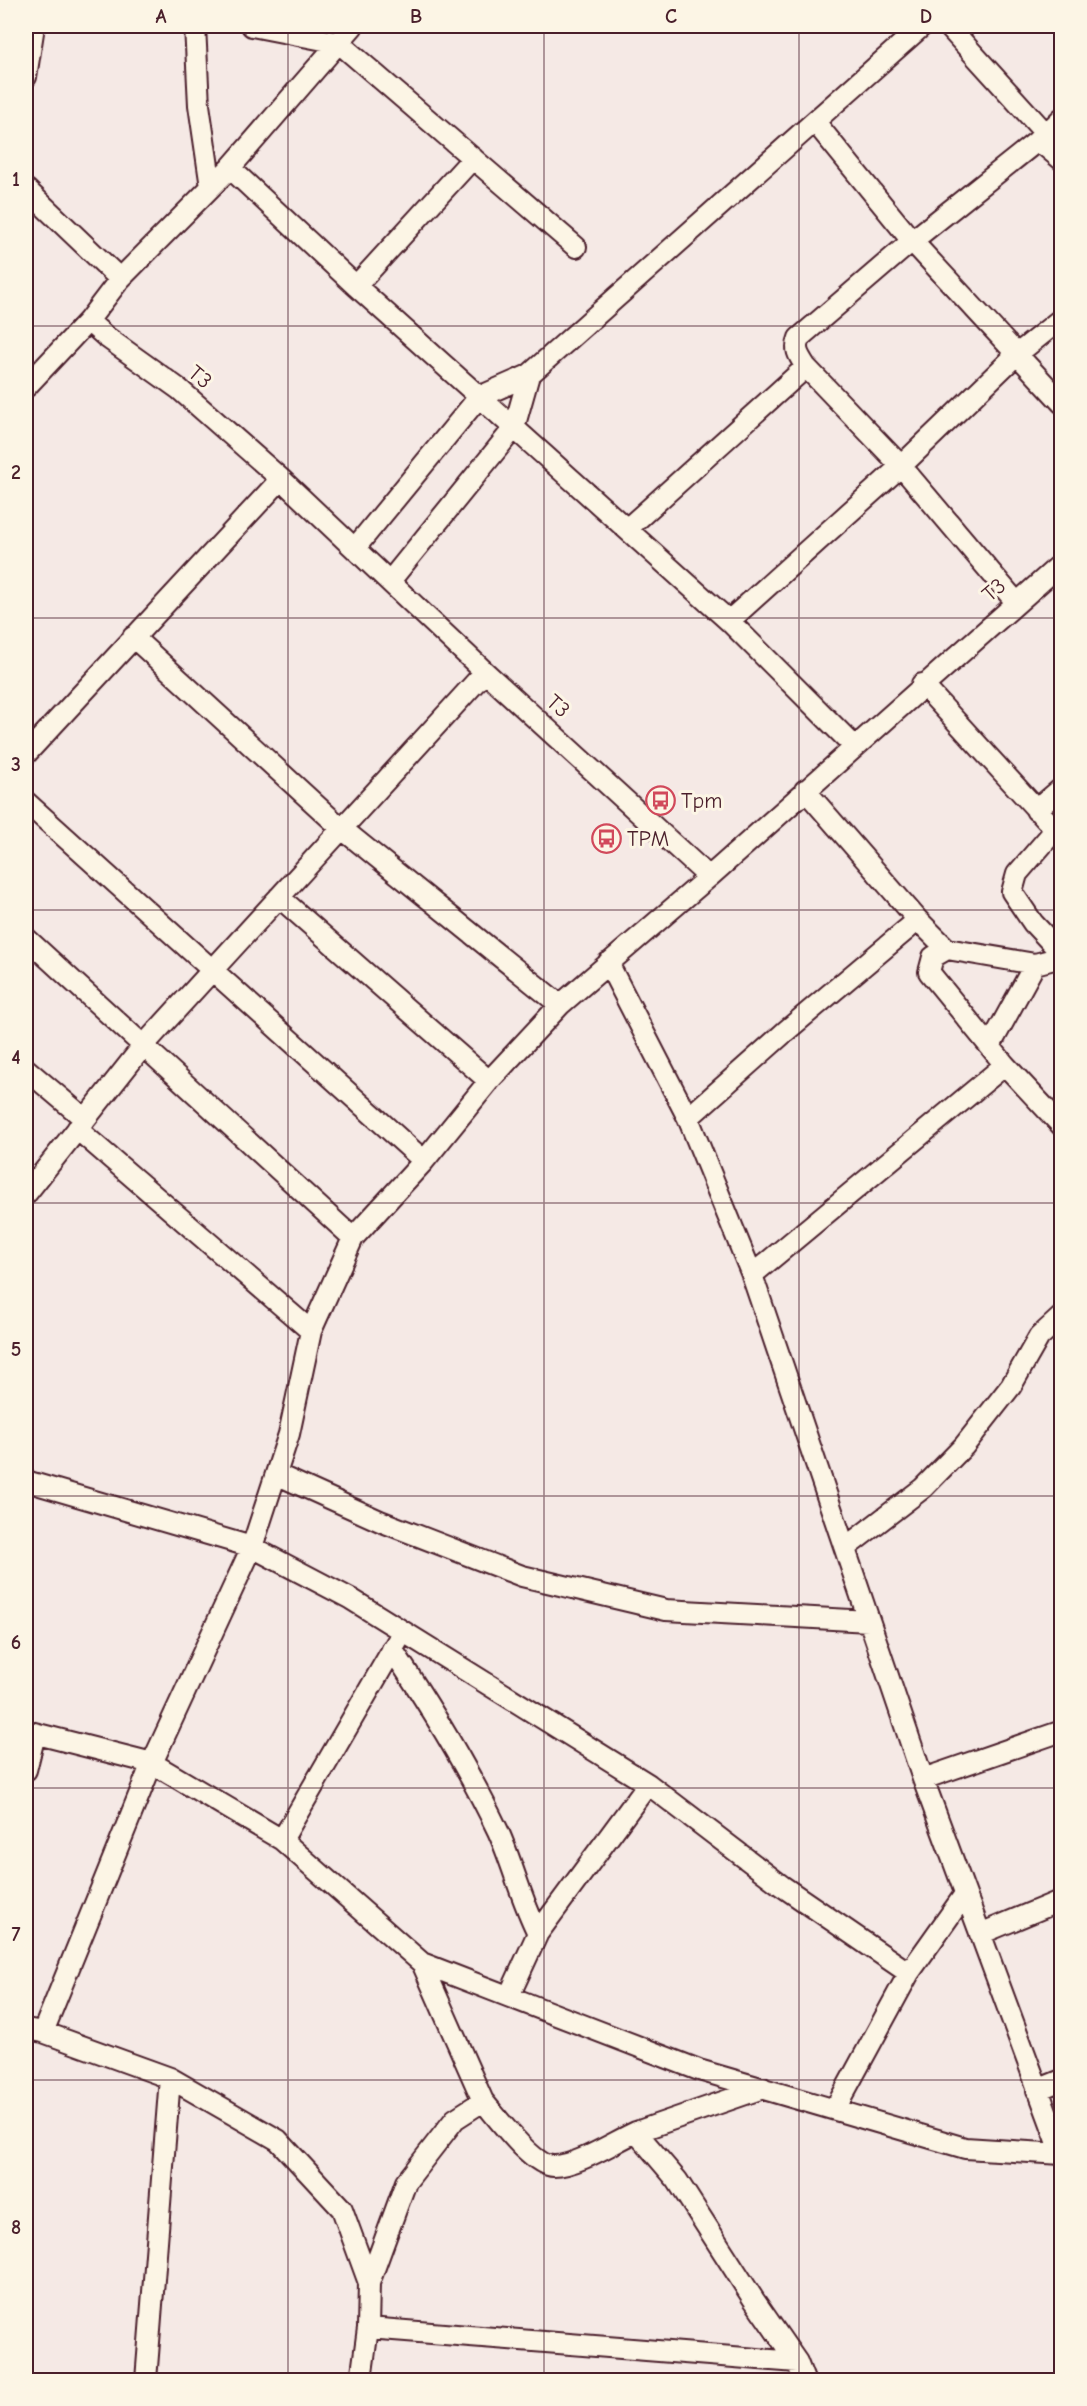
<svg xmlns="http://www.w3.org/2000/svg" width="1087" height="2406" viewBox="0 0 1087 2406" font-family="'Comic Neue',sans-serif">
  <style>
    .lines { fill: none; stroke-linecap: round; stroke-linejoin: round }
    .minor-casing { stroke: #4a1f2b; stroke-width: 24 }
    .minor { stroke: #fcf5e5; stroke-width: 20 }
    .grid { fill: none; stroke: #4a1f2b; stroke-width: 1.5; stroke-opacity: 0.55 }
    .labels { text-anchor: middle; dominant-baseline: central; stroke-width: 6; stroke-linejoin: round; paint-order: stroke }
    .street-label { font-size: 22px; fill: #4a1f2b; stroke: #fcf5e5 }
    .poi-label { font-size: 22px; fill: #4a1f2b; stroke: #fcf5e5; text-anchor: start }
    .neatline { fill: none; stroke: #4a1f2b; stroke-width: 2 }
    .grid-label { font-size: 20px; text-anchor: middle; font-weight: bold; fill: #4a1f2b }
  </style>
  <rect width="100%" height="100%" fill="#f5e9e5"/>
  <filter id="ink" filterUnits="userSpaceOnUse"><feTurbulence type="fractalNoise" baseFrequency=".0167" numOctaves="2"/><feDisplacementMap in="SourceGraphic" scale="12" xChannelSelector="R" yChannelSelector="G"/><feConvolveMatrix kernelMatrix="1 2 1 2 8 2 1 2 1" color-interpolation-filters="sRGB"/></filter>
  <g filter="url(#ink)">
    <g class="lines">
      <defs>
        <path id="minor" d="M195,26L199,105L211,187
          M252,26L339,43L576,247
          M948,26L1046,134
          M26,77L34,26
          M815,122L912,241L1062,403
          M1038,140L1062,160
          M230,168L356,286L729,621L854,746
          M26,189L120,279
          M356,286L473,158
          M88,321L105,336L179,389L281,479L485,672L709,877L1062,563
          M26,387L88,321L120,279L230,168L353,26
          M628,528L806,367
          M355,548L479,397L529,375L922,26
          M390,581L514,428L529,375
          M1016,602L901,466L806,367C799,356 794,350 799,338L912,241L1046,134L1062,118
          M729,621L901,466L1016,355L1062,318
          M133,637L341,828L560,1005
          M922,684L1062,837
          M26,754L281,479
          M805,790L918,920L947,949L933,957L929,972L1005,1065L1062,1126
          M26,802L424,1161
          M1036,810L1062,788
          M1055,830L1017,874L1012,892L1033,923L1062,954
          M279,897L489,1081
          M26,938L353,1238
          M947,949L1035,964L1062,957
          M608,963L688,1118L752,1275L923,1779L1062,2154
          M990,1046L1035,964
          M26,1069L85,1119
          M688,1118L786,1031L918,920
          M77,1129L311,1331
          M26,1194L144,1045L485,672
          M752,1275L1005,1065
          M276,1474L380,1521L522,1576L666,1610L869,1621
          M26,1481L252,1547L351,1599L648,1784L782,1886L909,1973
          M845,1548L923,1488L964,1446L1011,1386L1039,1337L1062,1316
          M392,1649C432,1709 467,1766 498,1831C513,1864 521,1900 538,1933L509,1996
          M26,1731L152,1763L282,1840L422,1963L699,2070L965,2148L1062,2154
          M26,1770L35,1734
          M923,1779L1062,1731
          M282,1840L398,1640
          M538,1933L648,1784
          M980,1934L1062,1900
          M422,1963L483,2101
          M26,2029L43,2032L170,2078L278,2140L342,2209L369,2283L368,2328L361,2380
          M43,2032L152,1763L252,1547L289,1434L311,1331L353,1238L424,1161L489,1081L560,1005L709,877
          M1037,2090L1062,2080
          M835,2109L909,1973L965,1894
          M636,2132L763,2088
          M369,2283L406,2182L455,2119L483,2101C497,2117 533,2167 554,2166C577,2166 614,2142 636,2132L677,2180L754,2300L797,2362L804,2380
          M368,2328L797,2362
          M146,2380L170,2078"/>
      </defs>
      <use href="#minor" class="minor-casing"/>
      <use href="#minor" class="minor"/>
    </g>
  </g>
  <path class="grid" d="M288,26V2380M544,26V2380M799,26V2380M26,326H1062M26,618H1062M26,910H1062M26,1203H1062M26,1496H1062M26,1788H1062M26,2080H1062"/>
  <defs>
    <symbol id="bus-ring" viewBox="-11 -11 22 22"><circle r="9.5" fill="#fcf5e5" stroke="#d1495b" stroke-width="1.5"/><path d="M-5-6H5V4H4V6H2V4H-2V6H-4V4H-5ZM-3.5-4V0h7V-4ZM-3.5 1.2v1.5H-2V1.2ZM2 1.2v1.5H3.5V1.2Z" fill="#d1495b"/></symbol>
  </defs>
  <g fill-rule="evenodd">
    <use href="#bus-ring" x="644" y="784" width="33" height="33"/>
    <use href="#bus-ring" x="590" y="822" width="33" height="33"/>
  </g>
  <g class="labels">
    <g class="street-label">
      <text transform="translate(200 377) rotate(40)">T3</text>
      <text transform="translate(994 590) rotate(-41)">T3</text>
      <text transform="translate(558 706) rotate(42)">T3</text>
    </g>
    <g class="poi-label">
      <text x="681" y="801">Tpm</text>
      <text x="627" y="839">TPM</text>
    </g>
  </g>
  <rect width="1087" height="2406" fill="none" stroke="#fcf5e5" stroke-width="66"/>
  <rect x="33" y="33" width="1021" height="2340" class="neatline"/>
  <g class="grid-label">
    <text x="161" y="23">A</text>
    <text x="416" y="23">B</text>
    <text x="671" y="23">C</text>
    <text x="926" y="23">D</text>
    <text x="16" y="186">1</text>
    <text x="16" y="479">2</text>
    <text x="16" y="771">3</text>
    <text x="16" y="1064">4</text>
    <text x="16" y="1356">5</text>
    <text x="16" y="1649">6</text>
    <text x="16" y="1941">7</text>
    <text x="16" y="2234">8</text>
  </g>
</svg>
